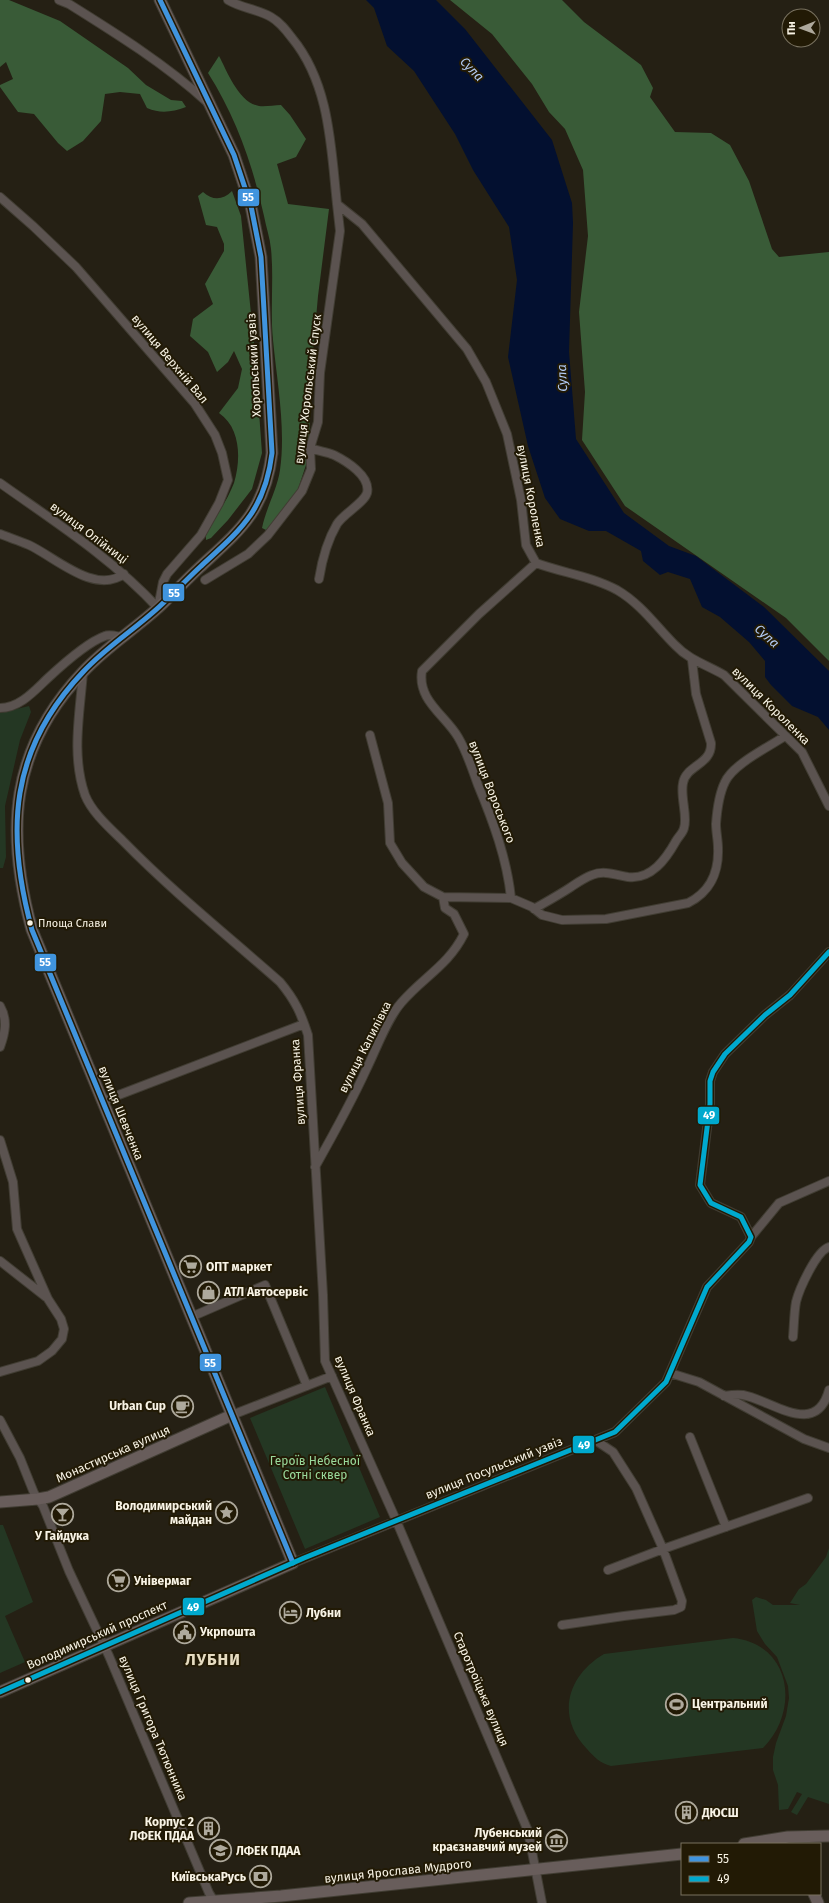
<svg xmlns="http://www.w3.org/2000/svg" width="829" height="1903" viewBox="0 0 829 1903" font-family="'Fira Sans',sans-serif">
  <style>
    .green { fill: #243723 }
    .forest { fill: #395b37 }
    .water { fill: #031030 }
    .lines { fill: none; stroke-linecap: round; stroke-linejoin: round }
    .street-casing { stroke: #413d33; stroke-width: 10 }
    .secondary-casing { stroke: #413d33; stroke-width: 13 }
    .street { stroke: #5b5350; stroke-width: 8 }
    .secondary { stroke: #685d5b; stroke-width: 11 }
    .bus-1-casing { stroke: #221a05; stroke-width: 8 }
    .bus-2-casing { stroke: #221a05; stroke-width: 8 }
    .bus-1 { stroke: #4094de; stroke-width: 5 }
    .bus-2 { stroke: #00a9ce; stroke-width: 5 }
    .bus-dot { fill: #f8f3e5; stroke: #221a05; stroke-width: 1.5 }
    .labels { text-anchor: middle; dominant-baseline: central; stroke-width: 4; stroke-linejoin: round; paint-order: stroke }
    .bus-label { font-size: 11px; fill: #f8f3e5; stroke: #221a05; text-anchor: start }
    .street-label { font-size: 12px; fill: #f8f3e5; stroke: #221a05 }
    .poi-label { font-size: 12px; font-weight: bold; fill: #f8f3e5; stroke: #221a05; text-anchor: start }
    .park-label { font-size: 12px; fill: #99d99b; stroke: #221a05 }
    .water-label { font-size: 13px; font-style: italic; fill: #b2cbf5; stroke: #221a05 }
    .district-label { font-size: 16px; font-weight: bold; letter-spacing: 1px; fill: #e6dcc1; stroke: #221a05 }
    .line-badge { stroke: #221a05; stroke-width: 1.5 }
    .badge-label { font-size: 11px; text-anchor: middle; font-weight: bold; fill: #fff }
  </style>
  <rect width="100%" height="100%" fill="#252014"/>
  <path class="green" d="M29,706L31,712L20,740L5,806L6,857L3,868H0V713Z
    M325,1387L380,1517L305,1549L250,1418Z
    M0,1525H3L33,1602L5,1616L25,1662L0,1673Z
    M829,1548V1804L808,1797L797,1815L791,1812L802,1794L797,1792L788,1809L779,1810L778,1785L773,1770V1757L776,1743L786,1716L789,1698L788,1686L777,1657L765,1644L757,1631L752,1600L756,1597L766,1600L773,1605H800L790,1603L799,1589L806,1584L826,1557Z
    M733,1638C792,1644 800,1711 763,1748L611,1766C600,1763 594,1757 587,1749C555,1716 568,1675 604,1654Z"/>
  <path class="forest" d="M0,0H9L60,21L128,68L146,85L171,100L182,101L186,107C172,112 161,114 147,108L140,94L120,92L105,94L101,121L83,141L67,151L58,143L34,114L18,112L0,87V85L13,79L6,62L0,67Z
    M450,0H562L584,22L641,65L653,88L650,97L675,132L711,133L730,145L749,181L772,249L779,257L829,252V661L786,618L625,506L582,440L585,392L579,312L588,236L583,170L565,129L549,112L532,84L492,34Z
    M219,56C227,71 239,103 259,106C265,107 274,105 281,105L290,115L306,139L296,157L277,164L288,204L329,209L318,296L313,352L308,459L298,489L282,513L266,530L262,528C266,508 277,490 280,470C286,428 277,382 273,340C270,310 274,279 271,249C270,238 266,227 264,216C253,166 236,117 208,73Z
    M232,191L241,216L254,343L262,453L252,489L228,520L211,538L206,540V535C215,518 227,501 234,483C241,460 241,428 219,413L238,388L242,369L234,351L228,362L217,372L208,352L190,336L193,319L213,304L205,284L224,251V244L217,227L206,225L198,196L203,192C213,201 223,200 232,191Z"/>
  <path class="water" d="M366,0H436L465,29L552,140L572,203L573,223L569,352L576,439L624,513L669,546L696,556L764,607L829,671V730L818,717L792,706L771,685L765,677V661L749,642L720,617L702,607L690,579L668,572L660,575L643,561L641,551L606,531H589L560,519L545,498L528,446L508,357L517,280L509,227L473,170L455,134L414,71L387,46L374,8Z"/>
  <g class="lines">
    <defs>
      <path id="street" d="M59,0L69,4C117,34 165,64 207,102
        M228,0C241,8 257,9 271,17C280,22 286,30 292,38C330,84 331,148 337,204L362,224L467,349L486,382L507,434L521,500L526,545L536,563C563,573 591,576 617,590C641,604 656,626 675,645C689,660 707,665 724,675L802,752L829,806
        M0,197L33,226L76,267L195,404L215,435L222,453L228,480L219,503L201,535L167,574L163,582L158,608
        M310,448C318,451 327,452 334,455C346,461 371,476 367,493C364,503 343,514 337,524C327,541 322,560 319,579
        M0,483C55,522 113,559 158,608
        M0,534C10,538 20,541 29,545C55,557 94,595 124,574
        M205,580L248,554L268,535L302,491L311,469L310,448L318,422L320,373L340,231L337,204
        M83,672C80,713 71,755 85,795C92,813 111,829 124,842C173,892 228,936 280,982C295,1000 301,1013 308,1035L323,1295L325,1361L396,1520L528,1831L542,1903
        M0,708C20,708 35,690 48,678C62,665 88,642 105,636C109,634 116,636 121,637
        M370,735L388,803L390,843L402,863L424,887L443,897
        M511,898C507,859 493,821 478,785C472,769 467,752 458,737C445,715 417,700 422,671L479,614L536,563
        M534,909C546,902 559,895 571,887C577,883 584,878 592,875C604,870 616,875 628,877C651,880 666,859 676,841C678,837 683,833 684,828C688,816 680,797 683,783C686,765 712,765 711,743L696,694L692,660
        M0,1006C8,1020 5,1033 0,1047
        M103,1101L304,1024
        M0,1140L13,1182L17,1229L48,1299L61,1319L64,1329L62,1339L52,1351L38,1361L0,1372
        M315,1167C333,1135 351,1103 366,1070C376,1050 387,1019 401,1003C423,977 448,966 464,934L454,914L445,908L443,897L511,898L532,907L542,915L562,920L606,919L688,903C710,892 719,872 718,848C718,840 716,832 716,824C717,810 719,794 725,782C733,764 769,747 785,736
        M751,1237L779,1203L829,1181
        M0,1261L46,1297
        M191,1317L265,1285L307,1386
        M793,1337C794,1326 794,1313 796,1302C799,1290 816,1251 829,1247
        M670,1373L699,1382L804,1439L829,1448
        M724,1396C730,1395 737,1394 743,1395C773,1401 816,1438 829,1390
        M232,1415L332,1376
        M0,1420L20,1458L34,1493L43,1506L69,1571L109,1656L209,1893L214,1901
        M690,1437L726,1527
        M293,1563L615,1432L666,1382L707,1287L749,1242L751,1237L741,1217L711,1203L700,1185L710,1104V1081L713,1072L725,1054L765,1015L790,995L829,952
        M608,1570L663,1549L808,1498
        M562,1625L624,1616L674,1610L681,1607L682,1601L663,1549L636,1488L613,1452L595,1440"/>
      <path id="secondary" d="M0,1502L38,1499L49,1497L232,1415
        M0,1692L293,1563L32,930C5,831 10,749 83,672C106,647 134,630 159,607C173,594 186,580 200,567C240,530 265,511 272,453L261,257L251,206L234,155L160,0
        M744,1844L788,1837L829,1836
        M814,1894L818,1903
        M189,1903L281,1896L682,1854"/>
    </defs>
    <use href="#street" class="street-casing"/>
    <use href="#secondary" class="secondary-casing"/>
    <use href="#street" class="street"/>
    <use href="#secondary" class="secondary"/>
    <defs>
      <path id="bus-1" d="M160,0L234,155L251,206L261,257L272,453C265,511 240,530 200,567C186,580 173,594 159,607C134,630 106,647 83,672C10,749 5,831 32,930L293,1563"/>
      <path id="bus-2" d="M0,1692L304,1558L615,1432L666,1382L707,1287L749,1242L751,1237L741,1217L711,1203L700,1185L710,1104V1081L713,1072L725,1054L765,1015L790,995L829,952"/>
    </defs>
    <use href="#bus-1" class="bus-1-casing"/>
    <use href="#bus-2" class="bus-2-casing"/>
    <use href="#bus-1" class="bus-1"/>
    <use href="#bus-2" class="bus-2"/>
  </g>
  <defs>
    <symbol id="supermarket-ring" viewBox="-11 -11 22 22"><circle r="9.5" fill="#221a05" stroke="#aea99c" stroke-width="1.5"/><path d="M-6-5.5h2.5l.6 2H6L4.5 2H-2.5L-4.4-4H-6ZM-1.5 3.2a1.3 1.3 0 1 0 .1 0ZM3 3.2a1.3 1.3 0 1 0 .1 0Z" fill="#aea99c"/></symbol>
    <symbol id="shop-ring" viewBox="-11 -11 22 22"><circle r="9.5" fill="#221a05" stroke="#aea99c" stroke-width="1.5"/><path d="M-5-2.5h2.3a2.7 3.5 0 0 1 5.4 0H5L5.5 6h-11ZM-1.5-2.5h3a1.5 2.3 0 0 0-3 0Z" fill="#aea99c"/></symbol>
    <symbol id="cafe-ring" viewBox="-11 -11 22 22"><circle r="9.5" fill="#221a05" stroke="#aea99c" stroke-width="1.5"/><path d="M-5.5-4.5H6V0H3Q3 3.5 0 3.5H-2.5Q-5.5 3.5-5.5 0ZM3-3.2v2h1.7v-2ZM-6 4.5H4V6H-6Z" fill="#aea99c"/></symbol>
    <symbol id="sight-ring" viewBox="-11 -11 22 22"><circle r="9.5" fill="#221a05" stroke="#aea99c" stroke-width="1.5"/><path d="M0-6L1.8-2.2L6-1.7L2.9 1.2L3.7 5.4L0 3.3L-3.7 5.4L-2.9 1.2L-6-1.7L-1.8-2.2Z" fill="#aea99c"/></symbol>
    <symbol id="bar-ring" viewBox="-11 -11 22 22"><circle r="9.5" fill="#221a05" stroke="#aea99c" stroke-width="1.5"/><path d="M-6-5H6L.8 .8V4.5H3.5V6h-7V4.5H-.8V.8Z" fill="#aea99c"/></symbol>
    <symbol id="hotel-ring" viewBox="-11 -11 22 22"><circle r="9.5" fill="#221a05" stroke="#aea99c" stroke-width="1.5"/><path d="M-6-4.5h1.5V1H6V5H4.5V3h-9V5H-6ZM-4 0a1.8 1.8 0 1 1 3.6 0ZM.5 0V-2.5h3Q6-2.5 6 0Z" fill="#aea99c"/></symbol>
    <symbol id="civic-ring" viewBox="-11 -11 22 22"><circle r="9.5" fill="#221a05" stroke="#aea99c" stroke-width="1.5"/><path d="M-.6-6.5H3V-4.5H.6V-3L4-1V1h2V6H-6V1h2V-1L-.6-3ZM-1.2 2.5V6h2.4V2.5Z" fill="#aea99c"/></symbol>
    <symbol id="stadium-ring" viewBox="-11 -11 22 22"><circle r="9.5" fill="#221a05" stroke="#aea99c" stroke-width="1.5"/><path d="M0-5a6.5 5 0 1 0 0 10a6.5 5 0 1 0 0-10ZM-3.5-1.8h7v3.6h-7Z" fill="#aea99c"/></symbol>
    <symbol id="building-ring" viewBox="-11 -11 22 22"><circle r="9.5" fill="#221a05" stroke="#aea99c" stroke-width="1.5"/><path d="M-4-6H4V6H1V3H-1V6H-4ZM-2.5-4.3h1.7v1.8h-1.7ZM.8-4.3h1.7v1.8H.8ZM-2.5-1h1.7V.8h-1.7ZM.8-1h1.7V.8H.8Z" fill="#aea99c"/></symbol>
    <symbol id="museum-ring" viewBox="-11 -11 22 22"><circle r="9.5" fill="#221a05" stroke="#aea99c" stroke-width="1.5"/><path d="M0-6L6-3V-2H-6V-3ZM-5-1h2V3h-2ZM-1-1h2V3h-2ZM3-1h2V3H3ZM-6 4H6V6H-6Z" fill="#aea99c"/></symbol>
    <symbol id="university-ring" viewBox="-11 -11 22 22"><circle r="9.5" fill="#221a05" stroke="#aea99c" stroke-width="1.5"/><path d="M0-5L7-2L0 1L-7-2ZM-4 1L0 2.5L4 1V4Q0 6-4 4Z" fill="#aea99c"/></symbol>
    <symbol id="bank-ring" viewBox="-11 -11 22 22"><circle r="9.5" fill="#221a05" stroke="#aea99c" stroke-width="1.5"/><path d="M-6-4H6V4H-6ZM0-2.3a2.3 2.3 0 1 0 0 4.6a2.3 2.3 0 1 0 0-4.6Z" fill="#aea99c"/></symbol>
  </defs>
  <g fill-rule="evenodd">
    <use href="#supermarket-ring" x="178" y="1254" width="25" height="25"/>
    <use href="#shop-ring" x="196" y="1280" width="25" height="25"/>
    <use href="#cafe-ring" x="170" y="1394" width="25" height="25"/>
    <use href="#sight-ring" x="214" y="1500" width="25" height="25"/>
    <use href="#bar-ring" x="50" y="1502" width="25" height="25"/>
    <use href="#supermarket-ring" x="106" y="1568" width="25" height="25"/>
    <use href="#hotel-ring" x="278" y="1600" width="25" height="25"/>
    <use href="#civic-ring" x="172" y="1620" width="25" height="25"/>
    <use href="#stadium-ring" x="664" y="1692" width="25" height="25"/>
    <use href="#building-ring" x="674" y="1800" width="25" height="25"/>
    <use href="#building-ring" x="196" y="1816" width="25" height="25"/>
    <use href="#museum-ring" x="544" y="1828" width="25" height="25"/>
    <use href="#university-ring" x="208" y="1838" width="25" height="25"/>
    <use href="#bank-ring" x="248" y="1864" width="25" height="25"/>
  </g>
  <g class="bus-dot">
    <circle cx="30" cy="923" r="3.5"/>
    <circle cx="28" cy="1680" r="3.5"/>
  </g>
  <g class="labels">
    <g class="bus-label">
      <text x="38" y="923">Площа Слави</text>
    </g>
    <g class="street-label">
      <text transform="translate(170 359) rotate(50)">вулиця Верхній Вал</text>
      <text transform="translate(254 365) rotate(-93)">Хорольський узвіз</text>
      <text transform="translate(308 389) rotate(-83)">вулиця Хорольський Спуск</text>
      <text transform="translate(531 496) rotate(79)">вулиця Короленка</text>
      <text transform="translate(89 533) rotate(37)">вулиця Олійниці</text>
      <text transform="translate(771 706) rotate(45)">вулиця Короленка</text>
      <text transform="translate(492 792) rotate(69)">вулиця Вороського</text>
      <text transform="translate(365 1047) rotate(-63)">вулиця Капилівка</text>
      <text transform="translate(298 1082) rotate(-94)">вулиця Франка</text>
      <text transform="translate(121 1113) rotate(68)">вулиця Шевченка</text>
      <text transform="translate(355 1396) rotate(67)">вулиця Франка</text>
      <text transform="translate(113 1454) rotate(-24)">Монастирська вулиця</text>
      <text transform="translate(494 1468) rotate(-22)">вулиця Посульський узвіз</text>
      <text transform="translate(97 1635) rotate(-24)">Володимирський проспект</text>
      <text transform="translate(481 1689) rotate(67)">Старотроїцька вулиця</text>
      <text transform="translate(153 1728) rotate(67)">вулиця Григора Тютюнника</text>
      <text transform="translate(398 1871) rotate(-6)">вулиця Ярослава Мудрого</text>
    </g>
    <g class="poi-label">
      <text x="206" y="1267">ОПТ маркет</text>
      <text x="224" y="1292">АТЛ Автосервіс</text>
      <text x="166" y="1406" text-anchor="end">Urban Cup</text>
      <text x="212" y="1506" text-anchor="end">Володимирський<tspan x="212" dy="14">майдан</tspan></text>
      <text x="62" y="1536" text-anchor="middle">У Гайдука</text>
      <text x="134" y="1581">Універмаг</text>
      <text x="306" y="1613">Лубни</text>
      <text x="200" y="1632">Укрпошта</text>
      <text x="692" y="1704">Центральний</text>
      <text x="702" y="1813">ДЮСШ</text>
      <text x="194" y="1822" text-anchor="end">Корпус 2<tspan x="194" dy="14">ЛФЕК ПДАА</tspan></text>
      <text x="542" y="1833" text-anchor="end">Лубенський<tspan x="542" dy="14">краєзнавчий музей</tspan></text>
      <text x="236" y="1851">ЛФЕК ПДАА</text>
      <text x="246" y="1877" text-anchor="end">КиївськаРусь</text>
    </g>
    <g class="park-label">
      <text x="315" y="1461">Героїв Небесної<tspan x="315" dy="14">Сотні сквер</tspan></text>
    </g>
    <g class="water-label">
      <text transform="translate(472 69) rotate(46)">Сула</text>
      <text transform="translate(562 378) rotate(-93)">Сула</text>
      <text transform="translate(767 636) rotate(42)">Сула</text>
    </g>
    <g class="district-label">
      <text x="213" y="1659">ЛУБНИ</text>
    </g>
  </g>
  <g class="line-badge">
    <rect x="237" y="188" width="23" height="19" rx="4" fill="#4094de"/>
    <rect x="162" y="583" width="23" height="19" rx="4" fill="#4094de"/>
    <rect x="34" y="953" width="23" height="19" rx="4" fill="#4094de"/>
    <rect x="697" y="1106" width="23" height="19" rx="4" fill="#00a9ce"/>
    <rect x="199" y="1353" width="23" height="19" rx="4" fill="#4094de"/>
    <rect x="572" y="1435" width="23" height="19" rx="4" fill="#00a9ce"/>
    <rect x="182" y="1597" width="23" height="19" rx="4" fill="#00a9ce"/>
  </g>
  <g class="badge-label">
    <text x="248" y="201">55</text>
    <text x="174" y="597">55</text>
    <text x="45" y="966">55</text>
    <text x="709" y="1119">49</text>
    <text x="210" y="1367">55</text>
    <text x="584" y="1449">49</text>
    <text x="193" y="1611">49</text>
  </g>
  <rect x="681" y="1843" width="140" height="52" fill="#221a05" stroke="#78715f"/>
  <rect x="689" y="1856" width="20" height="6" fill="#4094de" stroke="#78715f"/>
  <text x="717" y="1863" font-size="12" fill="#f8f3e5">55</text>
  <rect x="689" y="1876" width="20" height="6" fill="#00a9ce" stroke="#78715f"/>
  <text x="717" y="1883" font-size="12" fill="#f8f3e5">49</text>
  <g transform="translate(801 28) rotate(269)"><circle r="19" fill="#221a05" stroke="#78715f"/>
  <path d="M0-3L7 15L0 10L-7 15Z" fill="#aea99c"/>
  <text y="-6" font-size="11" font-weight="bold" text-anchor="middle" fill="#f8f3e5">Пн</text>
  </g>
</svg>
